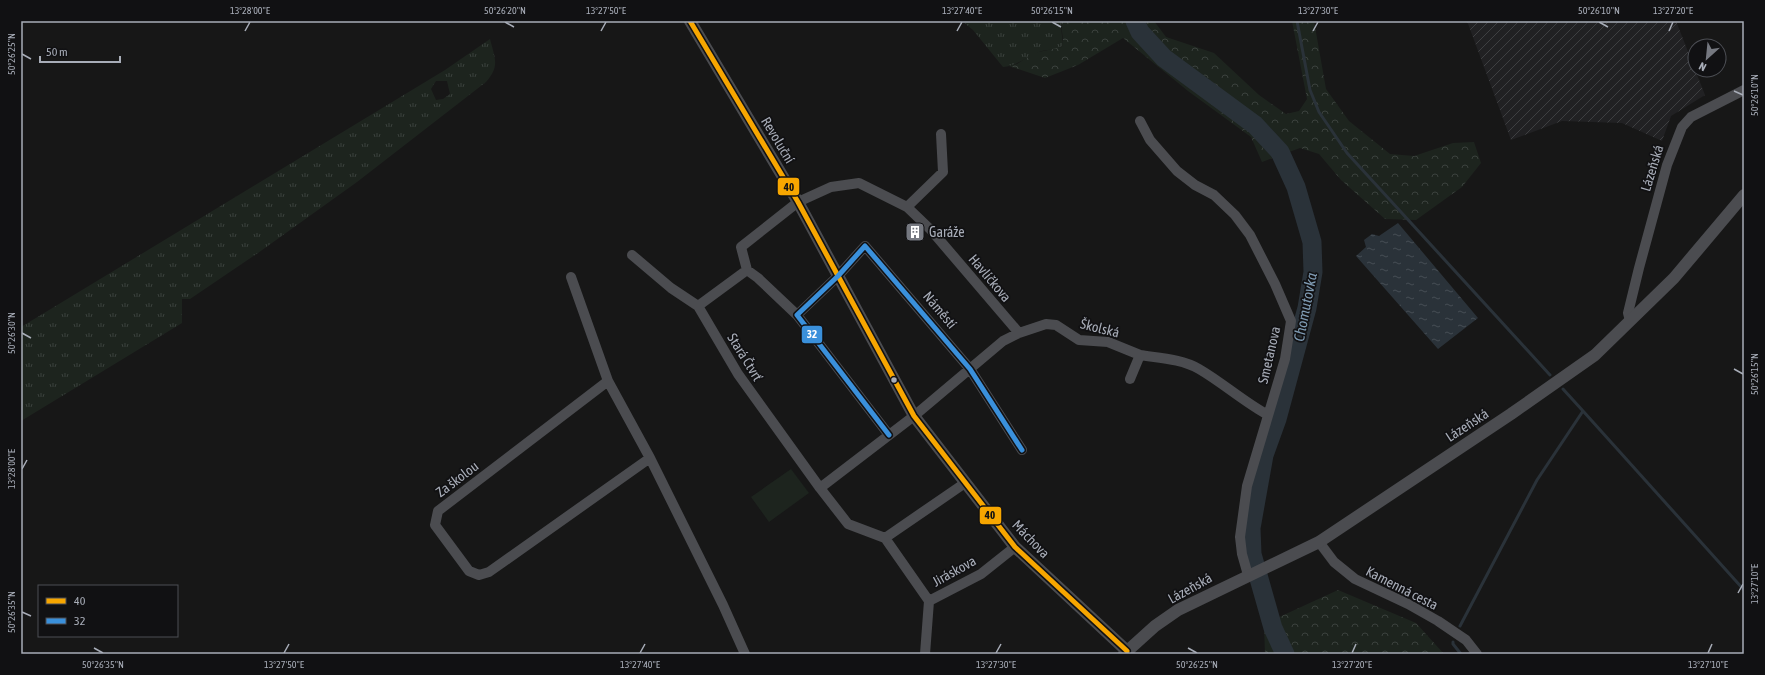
<svg xmlns="http://www.w3.org/2000/svg" width="1765" height="675" viewBox="0 0 1765 675" font-family="'Asap Condensed',sans-serif">
  <style>
    .industrial { fill: url(#industrial-furrows) }
    .grass { fill: url(#grass-tufts); fill-rule: evenodd }
    .forest { fill: url(#forest-crowns) }
    .garden { fill: #1d241e }
    .water { fill: url(#water-ripples) }
    .lines { fill: none; stroke-linecap: round; stroke-linejoin: round }
    .stream { stroke: #2a3239; stroke-width: 3 }
    .river { stroke: #2a3239; stroke-width: 19 }
    .minor { stroke: #4b4c50; stroke-width: 10 }
    .tertiary { stroke: #4b4c50; stroke-width: 12 }
    .bus-1-casing { stroke: #111113; stroke-width: 8 }
    .bus-2-casing { stroke: #111113; stroke-width: 8 }
    .bus-1 { stroke: #f7a600; stroke-width: 5 }
    .bus-2 { stroke: #3a90db; stroke-width: 5 }
    .ticks { fill: none; stroke: #a8adb8; stroke-width: 1.5 }
    .bus-dot { fill: #a8adb8; stroke: #111113; stroke-width: 1.5 }
    .labels { text-anchor: middle; dominant-baseline: central; stroke-width: 3.5; stroke-linejoin: round; paint-order: stroke }
    .street-label { font-size: 14px; fill: #a8adb8; stroke: #111113 }
    .poi-label { font-size: 14px; fill: #a8adb8; stroke: #111113; text-anchor: start }
    .water-label { font-size: 15px; font-style: italic; fill: #7f9bb3; stroke: #111113 }
    .line-badge { stroke: #111113; stroke-width: 1.5 }
    .badge-label { font-size: 11px; text-anchor: middle; font-weight: bold; fill: #fff }
    .pale-badge-label { font-size: 11px; text-anchor: middle; font-weight: bold; fill: #111 }
    .neatline { fill: none; stroke: #a8adb8; stroke-width: 1.5 }
    .ticks-label { font-size: 10px; text-anchor: middle; fill: #a8adb8 }
  </style>
  <defs>
    <pattern id="industrial-furrows" width="10" height="10" patternUnits="userSpaceOnUse"><rect width="10" height="10" fill="#212123"/><path d="M-1 1l2-2M0 10L10 0M9 11l2-2" fill="none" stroke="#3e3f41"/></pattern>
    <pattern id="grass-tufts" width="24" height="20" patternUnits="userSpaceOnUse"><rect width="24" height="20" fill="#1d241e"/><path d="M3 7l-1-3M5 7V3M7 7l1-3M15 17l-1-3M17 17v-4M19 17l1-3" fill="none" stroke="#3b413d"/></pattern>
    <pattern id="forest-crowns" width="20" height="18" patternUnits="userSpaceOnUse"><rect width="20" height="18" fill="#1d241e"/><path d="M2 6a3 3 0 1 1 6 0M12 15a3 3 0 1 1 6 0" fill="none" stroke="#3b413d"/></pattern>
    <pattern id="water-ripples" width="26" height="14" patternUnits="userSpaceOnUse"><rect width="26" height="14" fill="#2a3239"/><path d="M2 4q2-2 4 0t4 0M15 11q2-2 4 0t4 0" fill="none" stroke="#464d54"/></pattern>
  </defs>
  <rect width="100%" height="100%" fill="#171717"/>
  <path class="industrial" d="M1467,21H1676L1705,95L1671,116L1662,141L1622,123L1562,121L1511,140Z"/>
  <path class="grass" d="M962,21H1062L1061,27L1063,45C1058,51 1049,49 1042,51C1028,55 1018,66 1003,67L973,30Z
    M490,39C495,59 500,66 486,82L357,182L258,253L190,299H182V323L21,421V327L445,70ZM436,81H447L450,94L443,99L436,100L431,89Z"/>
  <path class="forest" d="M1062,21H1154L1166,37L1214,53L1259,95L1286,114L1299,111L1307,99L1292,21H1314L1326,89L1349,121L1390,154L1414,156L1453,143L1474,142L1481,163L1462,187L1416,220L1385,219L1341,180L1319,154L1300,148L1262,162L1251,137L1188,91L1123,38L1078,65L1045,78L1009,66L1017,64L1034,53L1062,47C1065,38 1060,30 1062,21Z
    M1338,590L1416,623L1444,654H1265L1264,624Z"/>
  <path class="garden" d="M791,469L809,493L769,522L751,497Z"/>
  <path class="water" d="M1398,223L1478,318L1438,349L1356,256L1366,247L1364,240L1372,234L1379,236Z"/>
  <g class="lines">
    <path class="stream" d="M1297,21L1310,90L1319,112L1347,153L1550,375
      M1583,411L1744,590
      M1460,626L1537,480L1583,411L1563,389
      M1453,642V644L1461,654"/>
    <path class="river" d="M1135,21L1140,32L1164,58L1255,125L1280,152L1296,187L1312,242L1313,272L1307,308L1277,419L1264,455L1251,528L1252,554L1273,628L1285,654"/>
    <path class="minor" d="M1140,121L1150,140L1177,171L1195,185L1214,195L1235,215L1250,235L1275,284L1291,321L1285,359L1247,486L1240,537L1242,554L1248,575
      M907,207L943,172L941,134
      M632,255L671,288L698,306L738,374L820,488
      M747,270L758,278L797,315
      M571,277L608,381L650,458L723,605L745,654
      M698,306L747,270L741,247L798,202L831,187L859,183L907,207L931,230L1019,333
      M1630,321L1628,313L1639,268L1667,165L1682,127L1691,117L1744,90
      M1140,355C1159,358 1182,359 1199,369C1223,383 1244,402 1268,415
      M608,381L438,511L435,525L469,571L479,575L489,572L650,458
      M889,435L797,315L838,276L865,246L970,369L1022,450
      M885,538L848,524L820,488L914,416L1003,341L1019,333L1046,324L1056,325L1079,340L1108,342L1140,355L1130,379
      M885,538L965,483
      M885,538L929,601
      M1319,542L1334,562L1355,579L1408,604L1438,621L1466,640L1477,654
      M929,601L981,574L1015,547
      M925,654L929,601"/>
    <path class="tertiary" d="M690,21L798,202L914,416L1015,547L1127,651
      M1124,654L1155,626L1178,610L1319,542L1511,414L1595,355L1674,278L1744,195"/>
    <defs>
      <path id="bus-1" d="M690,21L798,202L914,416L1015,547L1127,651"/>
      <path id="bus-2" d="M889,435L797,315L838,276L865,246L970,369L1022,450"/>
    </defs>
    <use href="#bus-1" class="bus-1-casing"/>
    <use href="#bus-2" class="bus-2-casing"/>
    <use href="#bus-1" class="bus-1"/>
    <use href="#bus-2" class="bus-2"/>
  </g>
  <path class="ticks" d="M505,22L514,27M1052,22L1061,27M1599,22L1608,27M245,31L250,22M601,31L606,22M957,31L962,22M1313,31L1318,22M1669,31L1673,22M22,54L31,59M1734,91L1743,95M22,333L31,338M1734,369L1743,374M22,469L27,460M1738,593L1743,584M22,612L31,616M94,648L103,653M1188,648L1197,653M284,653L289,644M640,653L645,644M996,653L1001,644M1352,653L1356,644M1708,653L1712,644"/>
  <defs>
    <symbol id="building-square" viewBox="-11 -11 22 22"><rect x="-9" y="-9" width="18" height="18" rx="4" fill="#757880" stroke="#111113"/><path d="M-4-6H4V6H1V3H-1V6H-4ZM-2.5-4.3h1.7v1.8h-1.7ZM.8-4.3h1.7v1.8H.8ZM-2.5-1h1.7V.8h-1.7ZM.8-1h1.7V.8H.8Z" fill="#fff"/></symbol>
  </defs>
  <g fill-rule="evenodd">
    <use href="#building-square" x="904" y="221" width="22" height="22"/>
  </g>
  <circle class="bus-dot" cx="894" cy="380" r="3.5"/>
  <g class="labels">
    <g class="street-label">
      <text transform="translate(778 140) rotate(59)">Revoluční</text>
      <text transform="translate(1652 168) rotate(-73)">Lázeňská</text>
      <text transform="translate(990 278) rotate(50)">Havlíčkova</text>
      <text transform="translate(940 310) rotate(50)">Náměstí</text>
      <text transform="translate(1100 328) rotate(14)">Školská</text>
      <text transform="translate(1269 355) rotate(-77)">Smetanova</text>
      <text transform="translate(745 357) rotate(58)">Stará Čtvrť</text>
      <text transform="translate(1467 425) rotate(-33)">Lázeňská</text>
      <text transform="translate(457 479) rotate(-37)">Za školou</text>
      <text transform="translate(1031 539) rotate(46)">Máchova</text>
      <text transform="translate(954 571) rotate(-29)">Jiráskova</text>
      <text transform="translate(1190 588) rotate(-29)">Lázeňská</text>
      <text transform="translate(1402 588) rotate(27)">Kamenná cesta</text>
    </g>
    <g class="poi-label">
      <text x="929" y="232">Garáže</text>
    </g>
    <g class="water-label">
      <text transform="translate(1305 307) rotate(-79)">Chomutovka</text>
    </g>
  </g>
  <g class="line-badge">
    <rect x="777" y="177" width="23" height="19" rx="4" fill="#f7a600"/>
    <rect x="801" y="325" width="22" height="19" rx="4" fill="#3a90db"/>
    <rect x="979" y="506" width="23" height="19" rx="4" fill="#f7a600"/>
  </g>
  <g class="badge-label">
    <text x="812" y="338">32</text>
  </g>
  <g class="pale-badge-label">
    <text x="789" y="191">40</text>
    <text x="990" y="519">40</text>
  </g>
  <rect width="1765" height="675" fill="none" stroke="#111113" stroke-width="44"/>
  <rect x="38" y="585" width="140" height="52" fill="#111113" stroke="#4d4f55"/>
  <rect x="46" y="598" width="20" height="6" fill="#f7a600" stroke="#4d4f55"/>
  <text x="74" y="605" font-size="12" fill="#a8adb8">40</text>
  <rect x="46" y="618" width="20" height="6" fill="#3a90db" stroke="#4d4f55"/>
  <text x="74" y="625" font-size="12" fill="#a8adb8">32</text>
  <g transform="translate(1707 58) rotate(207)"><circle r="19" fill="#111113" stroke="#4d4f55"/>
  <path d="M0-3L7 15L0 10L-7 15Z" fill="#757880"/>
  <text y="-6" font-size="11" font-weight="bold" text-anchor="middle" fill="#a8adb8">N</text>
  </g>
  <path d="M40 56v6h80v-6" fill="none" stroke="#a8adb8" stroke-width="2"/>
  <text x="46" y="56" font-size="12" fill="#a8adb8" stroke="#111113" stroke-width="3" paint-order="stroke">50 m</text>
  <rect x="22" y="22" width="1721" height="631" class="neatline"/>
  <g class="ticks-label">
    <text x="250" y="14">13°28'00"E</text>
    <text x="505" y="14">50°26'20"N</text>
    <text x="606" y="14">13°27'50"E</text>
    <text x="962" y="14">13°27'40"E</text>
    <text x="1052" y="14">50°26'15"N</text>
    <text x="1318" y="14">13°27'30"E</text>
    <text x="1599" y="14">50°26'10"N</text>
    <text x="1673" y="14">13°27'20"E</text>
    <text transform="translate(11 54) rotate(-90)" y="4">50°26'25"N</text>
    <text transform="translate(1754 95) rotate(-90)" y="4">50°26'10"N</text>
    <text transform="translate(11 333) rotate(-90)" y="4">50°26'30"N</text>
    <text transform="translate(1754 374) rotate(-90)" y="4">50°26'15"N</text>
    <text transform="translate(11 469) rotate(-90)" y="4">13°28'00"E</text>
    <text transform="translate(1754 584) rotate(-90)" y="4">13°27'10"E</text>
    <text transform="translate(11 612) rotate(-90)" y="4">50°26'35"N</text>
    <text x="103" y="668">50°26'35"N</text>
    <text x="284" y="668">13°27'50"E</text>
    <text x="640" y="668">13°27'40"E</text>
    <text x="996" y="668">13°27'30"E</text>
    <text x="1197" y="668">50°26'25"N</text>
    <text x="1352" y="668">13°27'20"E</text>
    <text x="1708" y="668">13°27'10"E</text>
  </g>
</svg>
